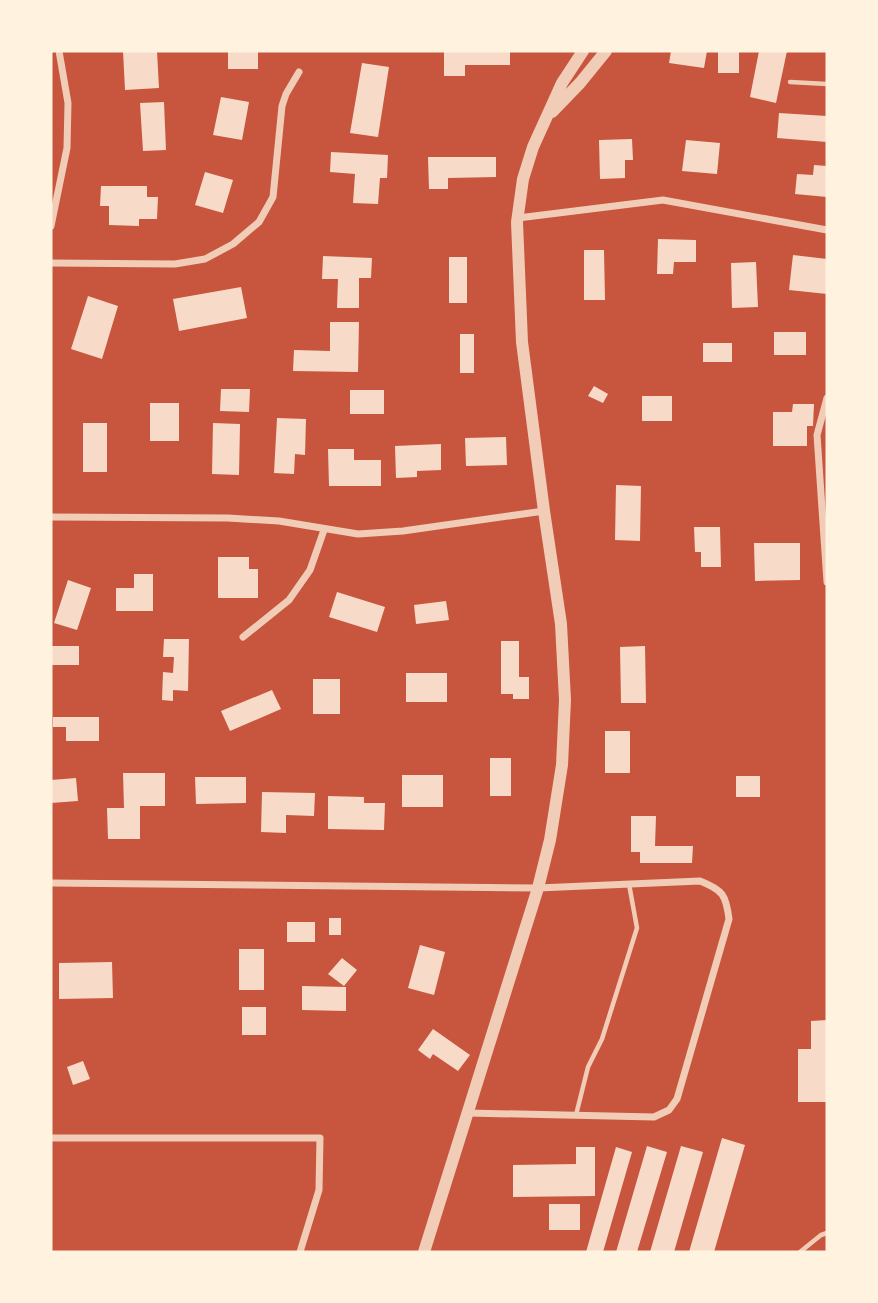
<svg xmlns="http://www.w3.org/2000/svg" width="878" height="1303" viewBox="0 0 878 1303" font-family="'Public Sans',sans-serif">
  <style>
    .building { fill: #f7dbc8 }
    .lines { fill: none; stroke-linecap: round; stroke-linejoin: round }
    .service { stroke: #f1ccb7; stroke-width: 4.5 }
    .minor { stroke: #f1ccb7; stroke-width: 7 }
    .tertiary { stroke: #f1ccb7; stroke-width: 12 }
  </style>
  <rect width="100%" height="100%" fill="#c8553d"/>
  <path class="building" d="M123,51H157L159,88L125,90Z
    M228,51H258V69H228Z
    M444,51H510V65H465V76H444Z
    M671,51H707L704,68L669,63Z
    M718,51H739V73H718Z
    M759,51H787L776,103L750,97Z
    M362,63L389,67L378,137L350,133Z
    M221,97L249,102L242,140L213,135Z
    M164,102L166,150L143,151L140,103Z
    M779,113L827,116V142L777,138Z
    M632,139L633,160H625V178L600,179L599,140Z
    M686,140L720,143L717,174L682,171Z
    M331,152L388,155L387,178H380L378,204L353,203L355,174L330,172Z
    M428,157H496V177L448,178V189H429Z
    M814,165L827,166V197L795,194L797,174L813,175Z
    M205,172L233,180L223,213L195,205Z
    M101,186H147V197H158L157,219H139V226L109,225V206H100Z
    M658,239L696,240V262H674L673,274H657Z
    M584,250H604L605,300H584Z
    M793,255L827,259V294L789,290Z
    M323,256L372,258L371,278H359V308H337L338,279H322Z
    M449,257H467V303H449Z
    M756,262L758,307L732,308L731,263Z
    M241,287L247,318L179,331L173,299Z
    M88,296L118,306L102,359L71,349Z
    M330,322H359L358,372L293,371L294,350L330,351Z
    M774,332H806V355H774Z
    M460,334H474V373H460Z
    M703,343H732V362H703Z
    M594,386L608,394L603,403L588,396Z
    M221,389H250L249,412L220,411Z
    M350,390H384V414H350Z
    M642,396H672V421H642Z
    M150,403H179V441H150Z
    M793,404H814L813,426H807V446H773V412H792Z
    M277,418L306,419L305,455L295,454L294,474L274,473Z
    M83,423H107V472H83Z
    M213,423L240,424L239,475L212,474Z
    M506,437L507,465L466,466L465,438Z
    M441,444V470L417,471V477L396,478L395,446Z
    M328,449H354V460H381V486H329Z
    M616,485L641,486L640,541L615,540Z
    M694,527H720L721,567H701V552H695Z
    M754,543H800V580L755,581Z
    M218,557H249V569H258V598H218Z
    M134,574H153V611H116V588H134Z
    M68,580L91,588L77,630L54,623Z
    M337,592L385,607L377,632L329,617Z
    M446,601L449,620L416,624L414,605Z
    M164,639H189L188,691L173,690V701L162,700L163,672L173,673L174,657H163Z
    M501,641H519V677H529V699H513V694H501Z
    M52,646H79V665H52Z
    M645,646L646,703H621L620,647Z
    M406,673H447V702H406Z
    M313,679H340V714H313Z
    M272,690L281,709L230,731L221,711Z
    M53,717H99V741H66V727H53Z
    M605,731H630V773H605Z
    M490,758H511V796H490Z
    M123,773H165V806H140V839H108L107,808H124Z
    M402,775H443V807H402Z
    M736,776H760V797H736Z
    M195,777H246V803L196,804Z
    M76,778L78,801L51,803V780Z
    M262,792L315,793L314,816L286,815V833L261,832Z
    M328,796L364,797V803H385L384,830L328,829Z
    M631,816H656L655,846H693L692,863H640V852H631Z
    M329,918H341V935H329Z
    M287,922H315V942H287Z
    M420,945L445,952L434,995L408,988Z
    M239,949H264V990H239Z
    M342,958L357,970L344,986L328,974Z
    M112,962L113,998L59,999V963Z
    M302,986L346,987V1011L302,1010Z
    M242,1007H266V1035H242Z
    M827,1020V1102H798V1049H811V1021Z
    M433,1029L470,1055L458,1071L433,1054L430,1059L418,1050Z
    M83,1061L90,1079L73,1085L67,1067Z
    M722,1138L745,1145L714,1252H689Z
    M647,1146L667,1152L637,1252H616Z
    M681,1146L703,1152L674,1252H650Z
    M576,1147H595V1196L513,1197V1165L576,1164Z
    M616,1147L632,1152L603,1252H586Z
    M549,1204H580V1230H549Z"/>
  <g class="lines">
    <path class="service" d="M790,82L827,84
      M576,1115L588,1067L602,1039L637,928L629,884
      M800,1252L821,1235L827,1233"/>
    <path class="minor" d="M518,218L663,200L827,230
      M51,226L67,148L68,103L59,51
      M51,263L175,264L205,259L233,244L259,222L273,197L282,106L286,94L299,72
      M827,398L817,435L827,582
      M51,517L228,518L279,521L358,534L403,531L544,511
      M243,637L289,600L310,570L324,530
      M51,883L538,888L700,881C723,890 726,895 729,919L677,1099L669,1110L654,1117L468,1113
      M51,1138H320L319,1190L300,1252"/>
    <path class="tertiary" d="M552,112L580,83L606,51
      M424,1252L538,888L550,840L562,765L565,700L561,624L544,511L522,342L517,222L523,179L533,147L562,83L583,51"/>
  </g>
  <rect width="878" height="1303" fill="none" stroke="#fff3e0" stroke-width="105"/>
</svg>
